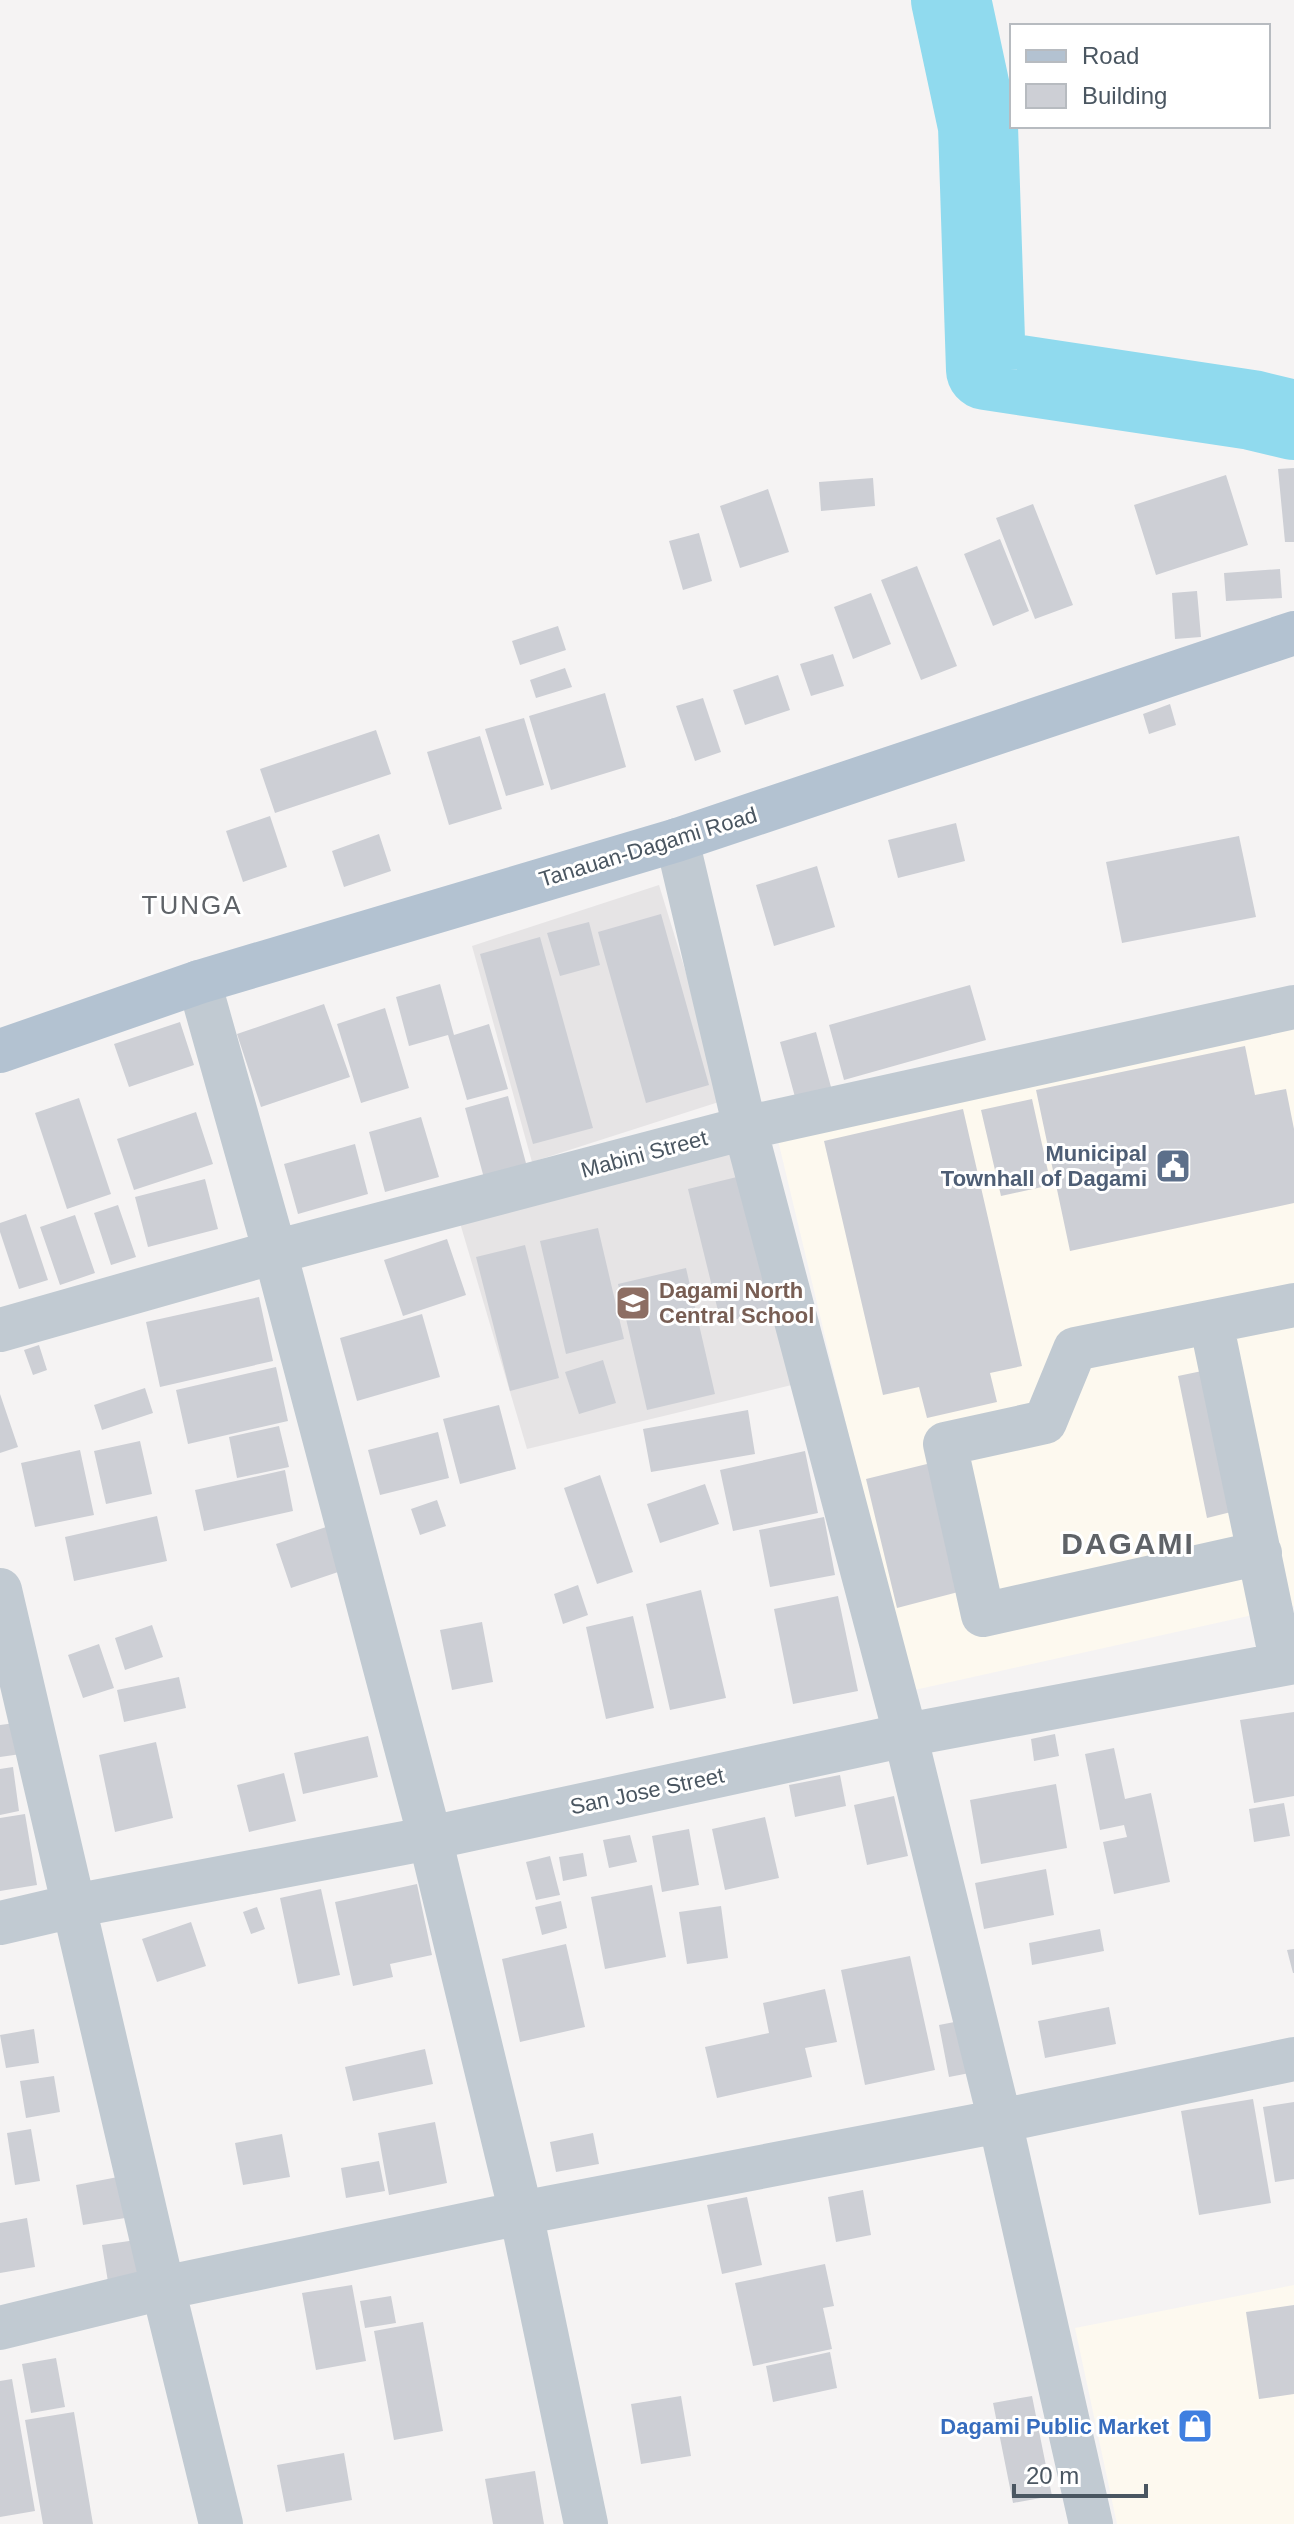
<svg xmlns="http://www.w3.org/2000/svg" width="1294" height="2524" viewBox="0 0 1294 2524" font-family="Arial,sans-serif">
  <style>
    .commercial { fill: #fdf9ef }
    .education { fill: #e6e4e5 }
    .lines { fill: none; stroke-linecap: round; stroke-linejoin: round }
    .river { stroke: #90daee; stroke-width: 80 }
    .building { fill: #cdcfd5 }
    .minor { stroke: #c1cad2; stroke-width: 44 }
    .major { stroke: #b3c2d1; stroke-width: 44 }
    .labels { text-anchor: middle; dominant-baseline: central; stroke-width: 6; stroke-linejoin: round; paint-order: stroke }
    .street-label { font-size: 22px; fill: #4a5661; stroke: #fff }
    .service-label { font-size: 22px; font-weight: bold; fill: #4e5e75; stroke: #fff; text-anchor: end }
    .education-label { font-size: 22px; font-weight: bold; fill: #785e54; stroke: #fff; text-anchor: start }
    .shop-label { font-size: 22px; font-weight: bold; fill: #366cbe; stroke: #fff; text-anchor: end }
    .quarter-label { font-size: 26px; letter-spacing: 2px; fill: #5f6368; stroke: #fff }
    .district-label { font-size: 30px; font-weight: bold; letter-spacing: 2px; fill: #5f6368; stroke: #fff }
  </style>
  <rect width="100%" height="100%" fill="#f5f3f3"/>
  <path class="commercial" d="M1294,1019V1606L910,1691L776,1132Z
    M1294,2285V2524H1117L1075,2328Z"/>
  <path class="education" d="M659,885L725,1100L532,1162L472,946Z
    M743,1150L804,1382L527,1449L460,1223Z"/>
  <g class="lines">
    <path class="river" d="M951,0L978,126L986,370L1252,410L1294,420"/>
  </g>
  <path class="building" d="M1294,468V542H1285L1278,469Z
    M1226,475L1248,545L1156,575L1134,505Z
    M873,478L875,506L821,511L819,482Z
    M768,489L789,552L740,568L720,506Z
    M1033,504L1073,605L1035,619L996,518Z
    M699,533L712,581L683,590L669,541Z
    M1000,539L1029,611L993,626L964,554Z
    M917,566L957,666L921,680L881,580Z
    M1280,569L1282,598L1226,601L1224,573Z
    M1197,591L1201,637L1175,639L1172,593Z
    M871,593L891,644L853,659L834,607Z
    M558,626L566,650L520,665L512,641Z
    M833,654L844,686L811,696L800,664Z
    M565,668L572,687L536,698L530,680Z
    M778,675L790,710L745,725L733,690Z
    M605,693L626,767L551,790L529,716Z
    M703,698L721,752L695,761L676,706Z
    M1170,704L1176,725L1149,734L1143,714Z
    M524,718L544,785L506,796L485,729Z
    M376,730L391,774L275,813L260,769Z
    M480,736L502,809L449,825L427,752Z
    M270,816L287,867L243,882L226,831Z
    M956,823L965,861L898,878L888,840Z
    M379,834L391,871L344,887L332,851Z
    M1239,836L1256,917L1122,943L1106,862Z
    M817,866L835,927L774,946L756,885Z
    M661,914L709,1085L646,1103L598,932Z
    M589,922L600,965L560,976L547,933Z
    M540,937L593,1128L533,1144L480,954Z
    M440,984L454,1035L489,1024L508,1089L467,1100L448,1035L409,1046L396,997Z
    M970,985L986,1040L844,1080L829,1025Z
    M324,1004L350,1077L261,1107L237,1034Z
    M385,1008L409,1088L361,1103L337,1024Z
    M180,1022L194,1065L129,1087L114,1044Z
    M816,1032L831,1087L795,1097L780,1042Z
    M1245,1046L1255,1095L1286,1089L1294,1129V1203L1070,1251L1036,1090Z
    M508,1096L527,1167L484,1178L465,1108Z
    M79,1098L111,1194L67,1209L35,1113Z
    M1032,1099L1051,1185L1001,1196L981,1110Z
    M963,1109L1022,1366L990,1373L997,1402L927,1418L919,1387L883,1395L824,1141Z
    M196,1112L213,1164L134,1190L117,1139Z
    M421,1117L439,1177L385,1192L369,1132Z
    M355,1144L368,1194L298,1214L284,1164Z
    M745,1175L777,1309L721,1323L688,1189Z
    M205,1179L218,1229L148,1247L135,1197Z
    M118,1205L136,1257L111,1265L94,1213Z
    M26,1214L48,1280L19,1289L0,1232V1223Z
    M75,1215L95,1273L60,1285L40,1227Z
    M598,1228L624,1339L566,1354L540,1241Z
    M447,1239L466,1295L403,1316L384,1260Z
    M525,1245L559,1378L510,1391L476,1257Z
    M686,1268L715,1394L647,1410L618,1284Z
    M259,1297L273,1361L160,1387L146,1322Z
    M422,1314L440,1377L357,1401L340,1338Z
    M39,1345L47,1370L33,1375L24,1350Z
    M603,1360L616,1403L579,1414L565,1372Z
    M276,1367L288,1421L188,1444L176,1390Z
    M1202,1371L1231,1512L1207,1518L1178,1376Z
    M145,1388L153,1413L102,1430L94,1405Z
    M0,1394L18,1447L0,1453Z
    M499,1405L516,1469L460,1484L443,1419Z
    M748,1410L755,1454L651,1472L643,1429Z
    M279,1426L289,1467L237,1478L229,1437Z
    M438,1432L449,1478L380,1495L368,1450Z
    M140,1441L152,1494L106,1504L94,1451Z
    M80,1450L94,1515L35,1527L21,1463Z
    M805,1451L818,1513L733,1531L720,1470Z
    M931,1463L962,1591L897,1608L866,1479Z
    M285,1470L293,1511L204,1531L195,1490Z
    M600,1475L633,1572L597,1584L564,1488Z
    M705,1484L719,1524L660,1543L647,1504Z
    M437,1500L446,1526L420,1535L411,1509Z
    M157,1516L167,1561L74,1581L65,1537Z
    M824,1517L835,1575L770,1587L759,1530Z
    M329,1526L344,1570L291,1588L276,1544Z
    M578,1585L588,1615L563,1624L554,1594Z
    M701,1590L726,1698L670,1710L646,1604Z
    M838,1596L858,1691L793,1704L774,1609Z
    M633,1616L654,1708L606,1719L586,1627Z
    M482,1622L493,1682L452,1690L440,1630Z
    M152,1625L163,1657L125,1670L115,1638Z
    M99,1644L114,1688L83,1698L68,1655Z
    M179,1677L186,1708L124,1722L117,1690Z
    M1294,1712V1796L1254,1803L1240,1720Z
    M15,1723L21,1754L0,1757V1725Z
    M1055,1734L1059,1756L1034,1761L1031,1739Z
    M368,1736L378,1777L303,1794L294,1753Z
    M156,1742L173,1818L115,1832L99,1755Z
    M1114,1748L1125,1799L1151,1793L1170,1882L1114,1894L1103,1842L1127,1837L1124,1825L1100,1830L1085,1754Z
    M13,1767L19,1811L0,1815V1769Z
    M284,1773L296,1821L249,1832L237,1785Z
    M840,1775L846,1806L795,1817L789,1785Z
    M1056,1784L1067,1848L981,1864L970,1800Z
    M894,1796L908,1856L867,1865L854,1805Z
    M1284,1803L1290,1836L1254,1842L1249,1809Z
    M25,1814L37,1885L0,1891V1818Z
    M765,1817L779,1878L725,1890L712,1829Z
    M689,1829L699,1885L662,1892L652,1836Z
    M630,1835L637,1862L609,1868L603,1840Z
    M583,1853L587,1876L563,1881L559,1857Z
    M550,1856L560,1895L536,1900L526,1862Z
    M1046,1869L1054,1915L984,1929L975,1883Z
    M417,1884L432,1955L390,1964L393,1977L353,1986L335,1902Z
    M652,1885L666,1957L605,1969L591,1897Z
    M321,1889L340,1975L298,1984L280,1898Z
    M561,1901L567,1928L542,1935L535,1907Z
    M721,1906L728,1958L687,1964L679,1912Z
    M257,1907L265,1929L251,1934L243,1912Z
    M191,1922L206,1966L157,1982L142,1939Z
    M1100,1929L1104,1951L1032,1965L1029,1943Z
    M566,1944L585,2027L520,2042L502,1959Z
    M1294,1949V1973H1293L1287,1950Z
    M910,1956L935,2070L865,2085L841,1970Z
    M825,1989L837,2042L805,2048L812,2077L717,2098L705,2047L769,2033L763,2003Z
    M1109,2007L1116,2044L1045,2058L1038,2021Z
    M970,2019L980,2071L949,2077L939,2025Z
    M34,2029L39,2063L6,2068L0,2035Z
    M425,2049L433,2084L353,2101L345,2067Z
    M54,2076L60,2112L26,2118L20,2081Z
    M1253,2099L1271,2203L1199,2215L1181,2111Z
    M1294,2102V2179L1275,2182L1263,2107Z
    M435,2122L447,2183L389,2195L378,2133Z
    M31,2129L40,2181L15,2185L7,2133Z
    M593,2133L599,2164L556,2172L550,2142Z
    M282,2134L290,2177L243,2185L235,2143Z
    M379,2161L385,2191L346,2198L341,2168Z
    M118,2177L125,2218L83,2225L76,2185Z
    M863,2190L871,2235L836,2242L828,2197Z
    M747,2197L762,2265L722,2274L707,2205Z
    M27,2218L35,2267L0,2273V2223Z
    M136,2240L142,2283L109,2288L102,2245Z
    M825,2264L834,2306L823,2308L832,2349L753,2366L735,2283Z
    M352,2285L366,2361L316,2370L302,2293Z
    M391,2296L396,2323L365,2328L360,2301Z
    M1294,2305V2394L1259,2399L1246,2312Z
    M423,2322L443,2431L394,2440L374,2331Z
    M830,2352L837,2388L773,2402L766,2366Z
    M56,2358L65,2407L31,2413L22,2364Z
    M12,2379L35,2511L0,2517V2381Z
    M681,2396L691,2456L641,2464L631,2404Z
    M1032,2396L1052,2496L1013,2503L993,2403Z
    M74,2412L93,2524H43L25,2420Z
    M344,2453L352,2500L286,2512L277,2465Z
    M535,2471L544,2524H493L485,2479Z"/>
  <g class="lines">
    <path class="minor" d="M677,840L745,1128L900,1714L1000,2121L1091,2524
      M199,982L275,1252L430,1838L521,2213L586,2524
      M1211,1322L1282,1664
      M0,1330L275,1252L745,1128L1294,1007
      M1260,1553L983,1615L945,1444L1045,1422L1075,1349L1294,1305
      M0,1590L163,2288L221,2524
      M0,1923L73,1906L430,1838L906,1735L1294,1662
      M0,2328L163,2288L521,2213L1000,2121L1294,2059"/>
    <path class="major" d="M0,1051L199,982L677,840L1294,633"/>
  </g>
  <defs>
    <symbol id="civic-square" viewBox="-11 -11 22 22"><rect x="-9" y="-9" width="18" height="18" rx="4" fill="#5c6f8a" stroke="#fff"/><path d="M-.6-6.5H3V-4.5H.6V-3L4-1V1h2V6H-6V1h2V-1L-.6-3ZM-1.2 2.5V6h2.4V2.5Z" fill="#fff"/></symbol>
    <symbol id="school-square" viewBox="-11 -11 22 22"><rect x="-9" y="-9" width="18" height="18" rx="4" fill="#8d6e63" stroke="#fff"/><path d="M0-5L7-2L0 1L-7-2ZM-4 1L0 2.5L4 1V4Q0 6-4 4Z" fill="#fff"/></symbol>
    <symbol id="shop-square" viewBox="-11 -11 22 22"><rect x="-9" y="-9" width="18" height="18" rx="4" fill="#3f7fe0" stroke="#fff"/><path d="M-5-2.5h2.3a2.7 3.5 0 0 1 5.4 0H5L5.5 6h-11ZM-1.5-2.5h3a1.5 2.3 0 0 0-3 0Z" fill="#fff"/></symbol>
  </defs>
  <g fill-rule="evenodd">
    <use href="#civic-square" x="1153" y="1146" width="40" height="40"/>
    <use href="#school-square" x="613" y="1283" width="40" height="40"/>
    <use href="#shop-square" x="1175" y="2406" width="40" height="40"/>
  </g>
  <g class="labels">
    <g class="street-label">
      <text transform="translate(648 847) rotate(-17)">Tanauan-Dagami Road</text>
      <text transform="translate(644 1154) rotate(-15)">Mabini Street</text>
      <text transform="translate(647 1791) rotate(-12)">San Jose Street</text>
    </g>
    <g class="service-label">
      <text x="1147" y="1153">Municipal<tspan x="1147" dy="25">Townhall of Dagami</tspan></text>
    </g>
    <g class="education-label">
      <text x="659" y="1290">Dagami North<tspan x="659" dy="25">Central School</tspan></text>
    </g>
    <g class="shop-label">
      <text x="1169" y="2426">Dagami Public Market</text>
    </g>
    <g class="quarter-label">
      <text x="192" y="905">TUNGA</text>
    </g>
    <g class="district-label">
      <text x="1128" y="1543">DAGAMI</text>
    </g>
  </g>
  <rect x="1010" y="24" width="260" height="104" fill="#ffffff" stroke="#b7bbc0" stroke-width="2"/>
  <rect x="1026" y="50" width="40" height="12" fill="#b3c2d1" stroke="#b7bbc0" stroke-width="2"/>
  <text x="1082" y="64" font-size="24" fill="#4a5661">Road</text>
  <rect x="1026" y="84" width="40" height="24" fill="#cdcfd5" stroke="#b7bbc0" stroke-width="2"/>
  <text x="1082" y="104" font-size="24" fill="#4a5661">Building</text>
  <path d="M1014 2484v12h132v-12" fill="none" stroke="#4a5661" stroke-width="4"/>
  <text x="1026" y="2484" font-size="24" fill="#4a5661" stroke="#ffffff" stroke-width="6" paint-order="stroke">20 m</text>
</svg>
